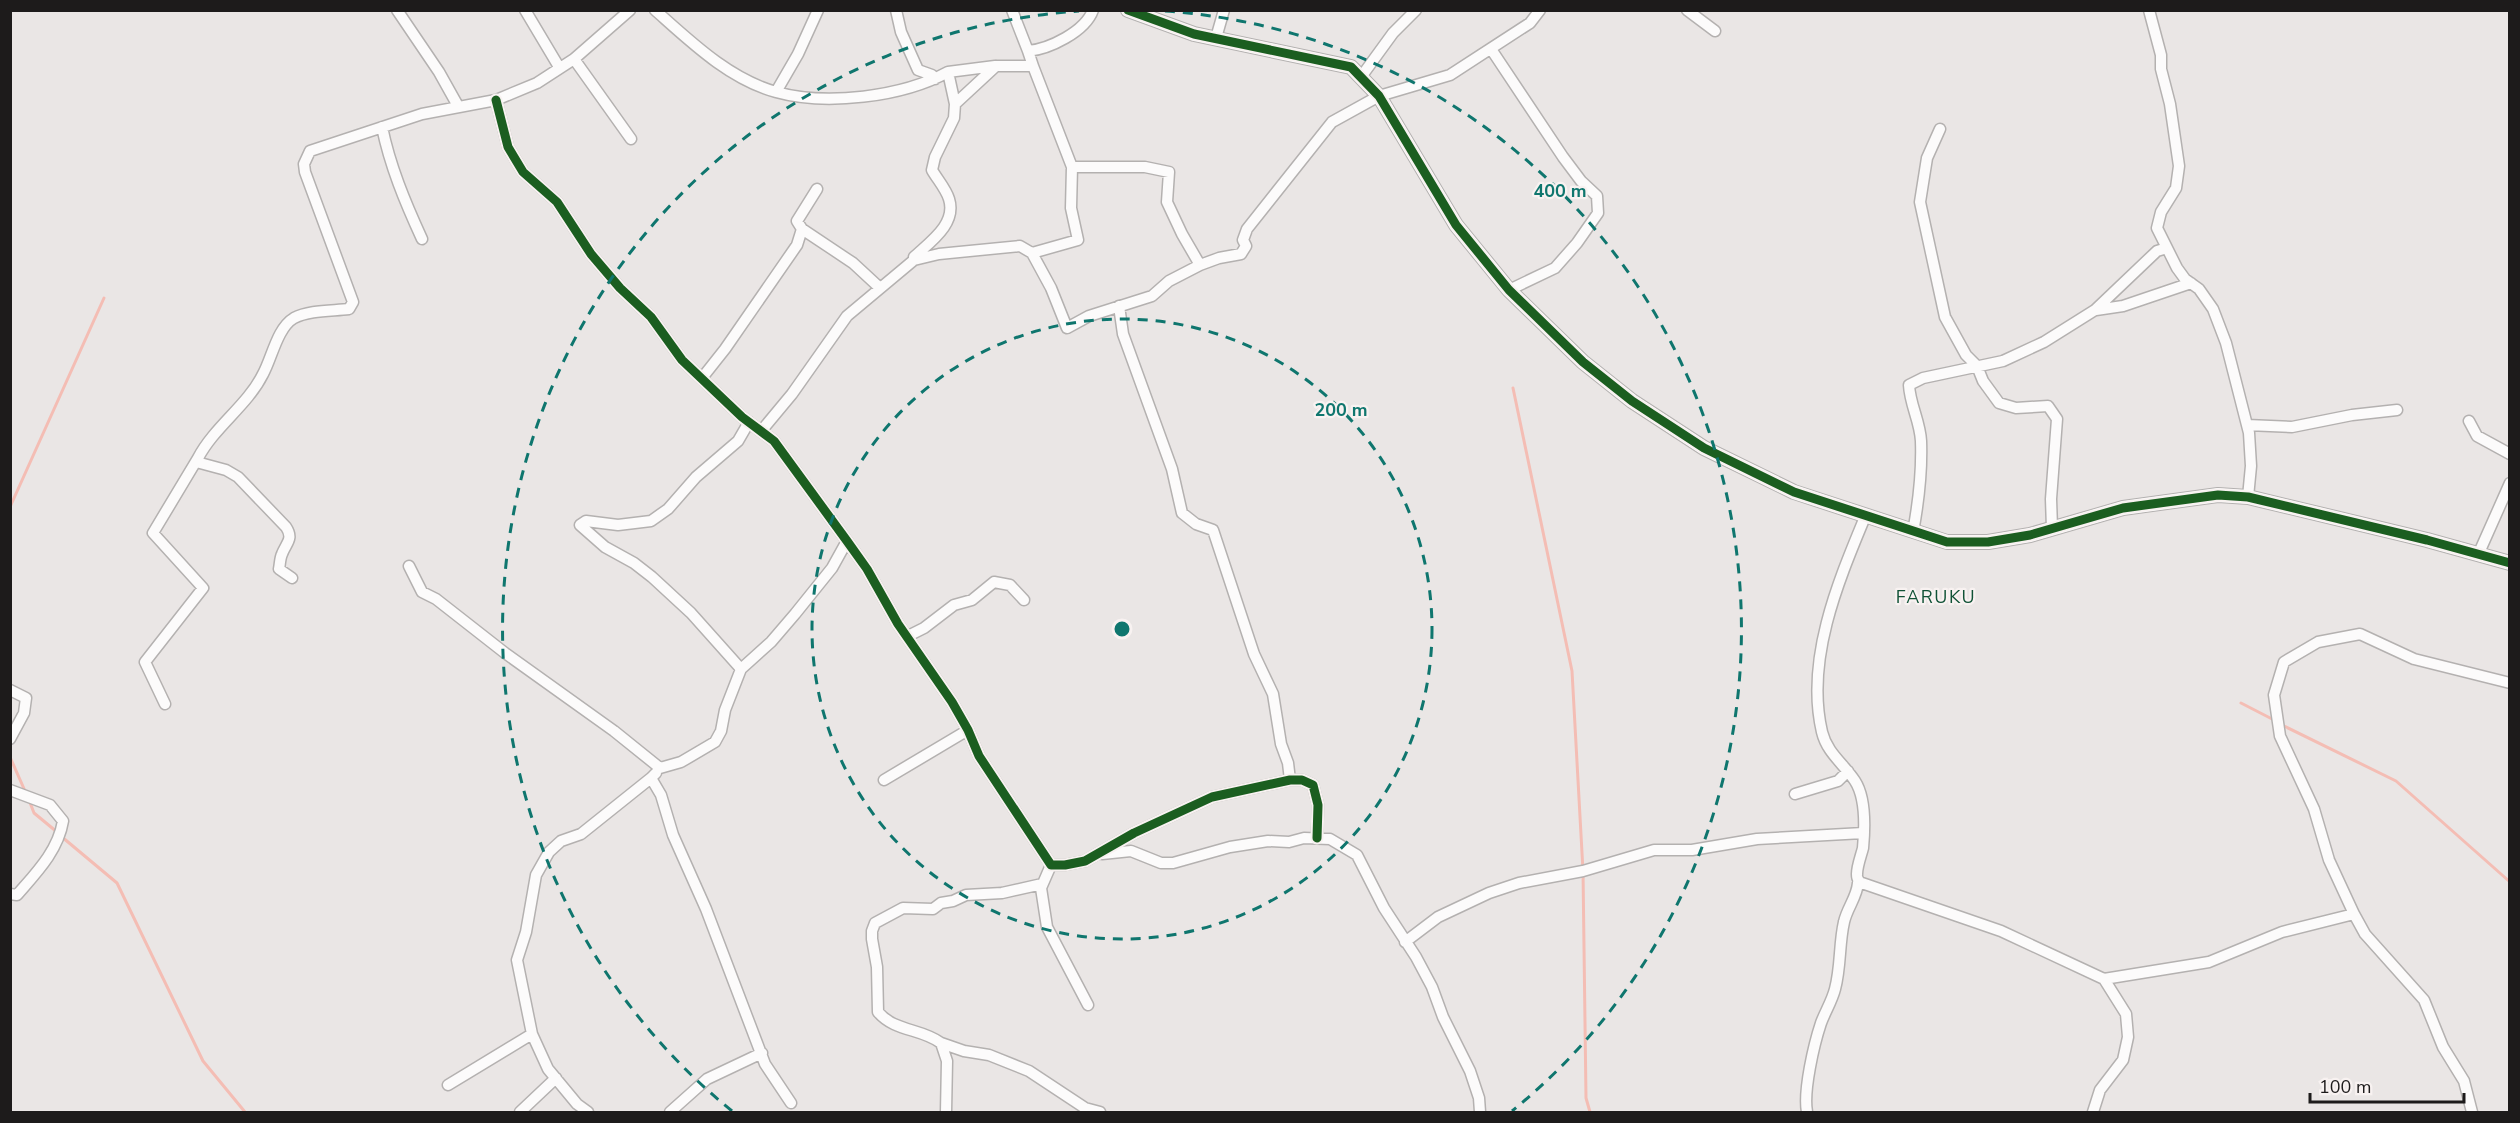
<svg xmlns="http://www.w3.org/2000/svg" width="2520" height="1123" viewBox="0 0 2520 1123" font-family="'Nunito Sans',sans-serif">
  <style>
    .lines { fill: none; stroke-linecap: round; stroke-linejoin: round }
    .stream { stroke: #f4bdb4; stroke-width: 3 }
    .minor-casing { stroke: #b4b1b0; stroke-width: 13 }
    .tertiary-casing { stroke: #b4b1b0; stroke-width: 16 }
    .minor { stroke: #fcfbfb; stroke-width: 10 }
    .tertiary { stroke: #fcfbfb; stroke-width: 14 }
    .cycleway-casing { stroke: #f8f2f1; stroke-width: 13 }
    .cycleway { stroke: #1b5e20; stroke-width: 9 }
    .ring { fill: none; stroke: #0f766e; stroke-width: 3; stroke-dasharray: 10 8 }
    .labels { text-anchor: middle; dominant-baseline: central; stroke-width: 4.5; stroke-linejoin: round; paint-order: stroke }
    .quarter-label { font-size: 18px; letter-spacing: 1.5px; fill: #105236; stroke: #f8f2f1 }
    .centre { fill: #0f766e; stroke: #f8f2f1; stroke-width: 3 }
    .ring-label { font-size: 18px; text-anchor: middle; font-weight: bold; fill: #0f766e; stroke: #f8f2f1; stroke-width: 4.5; stroke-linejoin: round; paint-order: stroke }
  </style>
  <rect width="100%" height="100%" fill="#eae6e5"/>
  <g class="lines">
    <path class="stream" d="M1513,388L1572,671L1583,871L1586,1098L1590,1112
      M10,507L104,298
      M2241,703L2274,720
      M2282,725L2396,781L2510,882
      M10,757L25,791
      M29,800L34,813L57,832
      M62,837L117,883L203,1061L245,1112"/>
    <defs>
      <path id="minor" d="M397,10L439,72L458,106
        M525,10L559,67
        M655,10C691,42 729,79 776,92
        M818,10L798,54L776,92C826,106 902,97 948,72L955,104
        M896,10L901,32L918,70L932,75L935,79
        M1012,10L1028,51
        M1687,10L1715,31
        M2149,10L2161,55V69L2170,104L2179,166L2176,188L2161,212L2157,228L2177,268L2185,279L2199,289L2213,309L2226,343L2249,433L2251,466L2248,497
        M1216,38L1224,10
        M1491,49L1563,157L1581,181L1597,196L1598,213L1577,243L1555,268L1509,290
        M574,59L631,139
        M1033,66L1072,167H1145L1169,172L1167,202L1182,234L1200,265
        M948,72L995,66
        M1361,77L1393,33L1416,10
        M496,100L508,147L523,172L557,202L591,254L620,288L651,317L682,360L742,417L774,441L847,541L867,569L898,624L952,702L968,730L979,756L1051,865H1065L1085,861L1134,833L1212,797L1290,780H1302L1313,785L1318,805L1317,838
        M382,127C390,166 405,202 422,239
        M1940,129L1927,158L1920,202L1945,317L1966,355L1977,366L1983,381L1999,403L2016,408L2048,406L2057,419L2051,499L2052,528
        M1072,167L1071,208L1078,240L1032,253L1051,288L1067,328L1089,316L1152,296L1169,281L1200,265L1219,258L1241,254L1246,246L1243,240L1247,229L1332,122L1379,96L1450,75L1530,23L1540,10
        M802,229L853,263L880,288
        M914,260L939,254L1020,246L1032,253
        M1119,306L1123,334L1172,469L1182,513L1196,524L1213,530L1254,654L1273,694L1281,744L1288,763L1290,780
        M2096,310L2123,306L2191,283
        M702,378L725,349L797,245L802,229L797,221L817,189
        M2469,421L2477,436L2510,454
        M2247,425L2292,427L2352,415L2397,410
        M762,430L792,394L847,316L914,260V257C930,242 957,224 949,199C946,189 937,179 932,170L935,157L954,118L955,104L996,66H1033L1028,51C1049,49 1085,32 1093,10
        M1913,532C1918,505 1922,468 1921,441C1920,421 1910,405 1909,385L1923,378L2003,361L2044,342L2095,310L2157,251L2167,248
        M2478,555L2510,483
        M409,566L422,592L436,599L505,653L614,731L660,768L681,762L715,742L721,731L725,710L741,669L771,642L795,614L832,568L847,541
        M292,578L279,569C280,564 280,558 282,554C286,543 294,539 286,527L238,477L226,470L200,463L198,458C215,426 247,406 263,374C272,358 277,328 294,318C309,310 332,311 349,309L353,302L305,172L304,164L310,151L422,114L496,100L537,83L574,59L630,10
        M908,636L924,628L954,605L972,600L994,582L1010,585L1024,600
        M741,669L691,613L652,577L634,563L605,547L580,525L586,521L618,525L651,521L668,509L696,477L738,441L749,422
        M10,690L26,698L24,713L10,739
        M165,704L145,662L203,588L153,533L198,458
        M656,773L651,778L661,795L673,835L706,909L765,1064L791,1103
        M884,780L968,730
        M10,790L50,805L63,821C58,851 36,873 17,895L10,894
        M1795,794L1838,781L1848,771
        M1102,854L1131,851L1161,863H1173L1230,847L1268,841L1289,842L1304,838L1330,839L1357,855L1384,908L1416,957L1432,987L1443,1017L1470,1071L1479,1098L1480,1112
        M1051,865L1041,888L1047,927L1088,1005
        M1859,882L2001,931L2104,979L2126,1014L2128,1037L2123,1060L2100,1090L2093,1112
        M2354,914L2329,860L2314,809L2280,736L2274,695L2284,662L2318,642L2360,634L2414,659L2510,683
        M1405,942L1438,917L1489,893L1519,883L1583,871L1654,850H1692L1757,839L1863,833
        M2104,979L2209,962L2282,932L2354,914L2365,934L2424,1000L2443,1047L2464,1081L2472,1112
        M941,1043L964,1051L989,1055L1029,1071L1085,1108L1100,1112
        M448,1085L532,1034
        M520,1112L556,1078
        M588,1112L577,1104L548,1069L532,1034L517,960L526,932L536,875L549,852L561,841L581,834L651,778
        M670,1112L707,1079L762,1053
        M946,1112L947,1061L941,1043C921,1028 895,1032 878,1012L877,967L872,939V931L875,923L903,908L933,909L941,903L953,901L966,895L1002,893L1042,884
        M1807,1112C1803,1091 1814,1044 1821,1023C1825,1012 1832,1001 1835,989C1841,967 1839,943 1844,922C1847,908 1857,897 1858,883C1859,876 1857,882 1857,874C1857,866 1861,856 1863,848C1865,827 1866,798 1855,781C1844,764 1827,753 1822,732C1805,660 1838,582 1865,517"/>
      <path id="tertiary" d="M1128,10L1194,34L1351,67L1379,96L1456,225L1509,290L1583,362L1632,401L1704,448L1794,492L1947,542H1988L2030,535L2123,508L2218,495L2248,497L2427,540L2510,563"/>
    </defs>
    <use href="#minor" class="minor-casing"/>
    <use href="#tertiary" class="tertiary-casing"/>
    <use href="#minor" class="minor"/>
    <use href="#tertiary" class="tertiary"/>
    <defs>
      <path id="cycleway" d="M1128,10L1194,34L1351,67L1379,96L1456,225L1509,290L1583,362L1632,401L1704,448L1794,492L1947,542H1988L2030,535L2123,508L2218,495L2248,497L2427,540L2510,563
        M496,100L508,147L523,172L557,202L591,254L620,288L651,317L682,360L742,417L774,441L847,541L867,569L898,624L952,702L968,730L979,756L1051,865H1065L1085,861L1134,833L1212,797L1290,780H1302L1313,785L1318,805L1317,838"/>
    </defs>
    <use href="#cycleway" class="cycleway-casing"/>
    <use href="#cycleway" class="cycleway"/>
  </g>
  <g class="ring">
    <circle cx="1122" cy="629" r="310"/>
    <path d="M732 1111A620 620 0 0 1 1079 11M1165 11A620 620 0 0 1 1512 1111"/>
  </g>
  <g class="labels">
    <g class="quarter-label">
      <text x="1936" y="597">FARUKU</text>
    </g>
  </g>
  <circle cx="1122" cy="629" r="9" class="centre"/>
  <g class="ring-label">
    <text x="1560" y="197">400 m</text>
    <text x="1341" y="416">200 m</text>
  </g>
  <rect width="2520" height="1123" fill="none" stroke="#1d1b1b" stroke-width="24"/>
  <path d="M2310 1093v9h154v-9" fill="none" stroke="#1d1b1b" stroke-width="3"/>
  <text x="2319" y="1093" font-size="18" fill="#1d1b1b" stroke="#f8f2f1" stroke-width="4.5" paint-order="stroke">100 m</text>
</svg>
